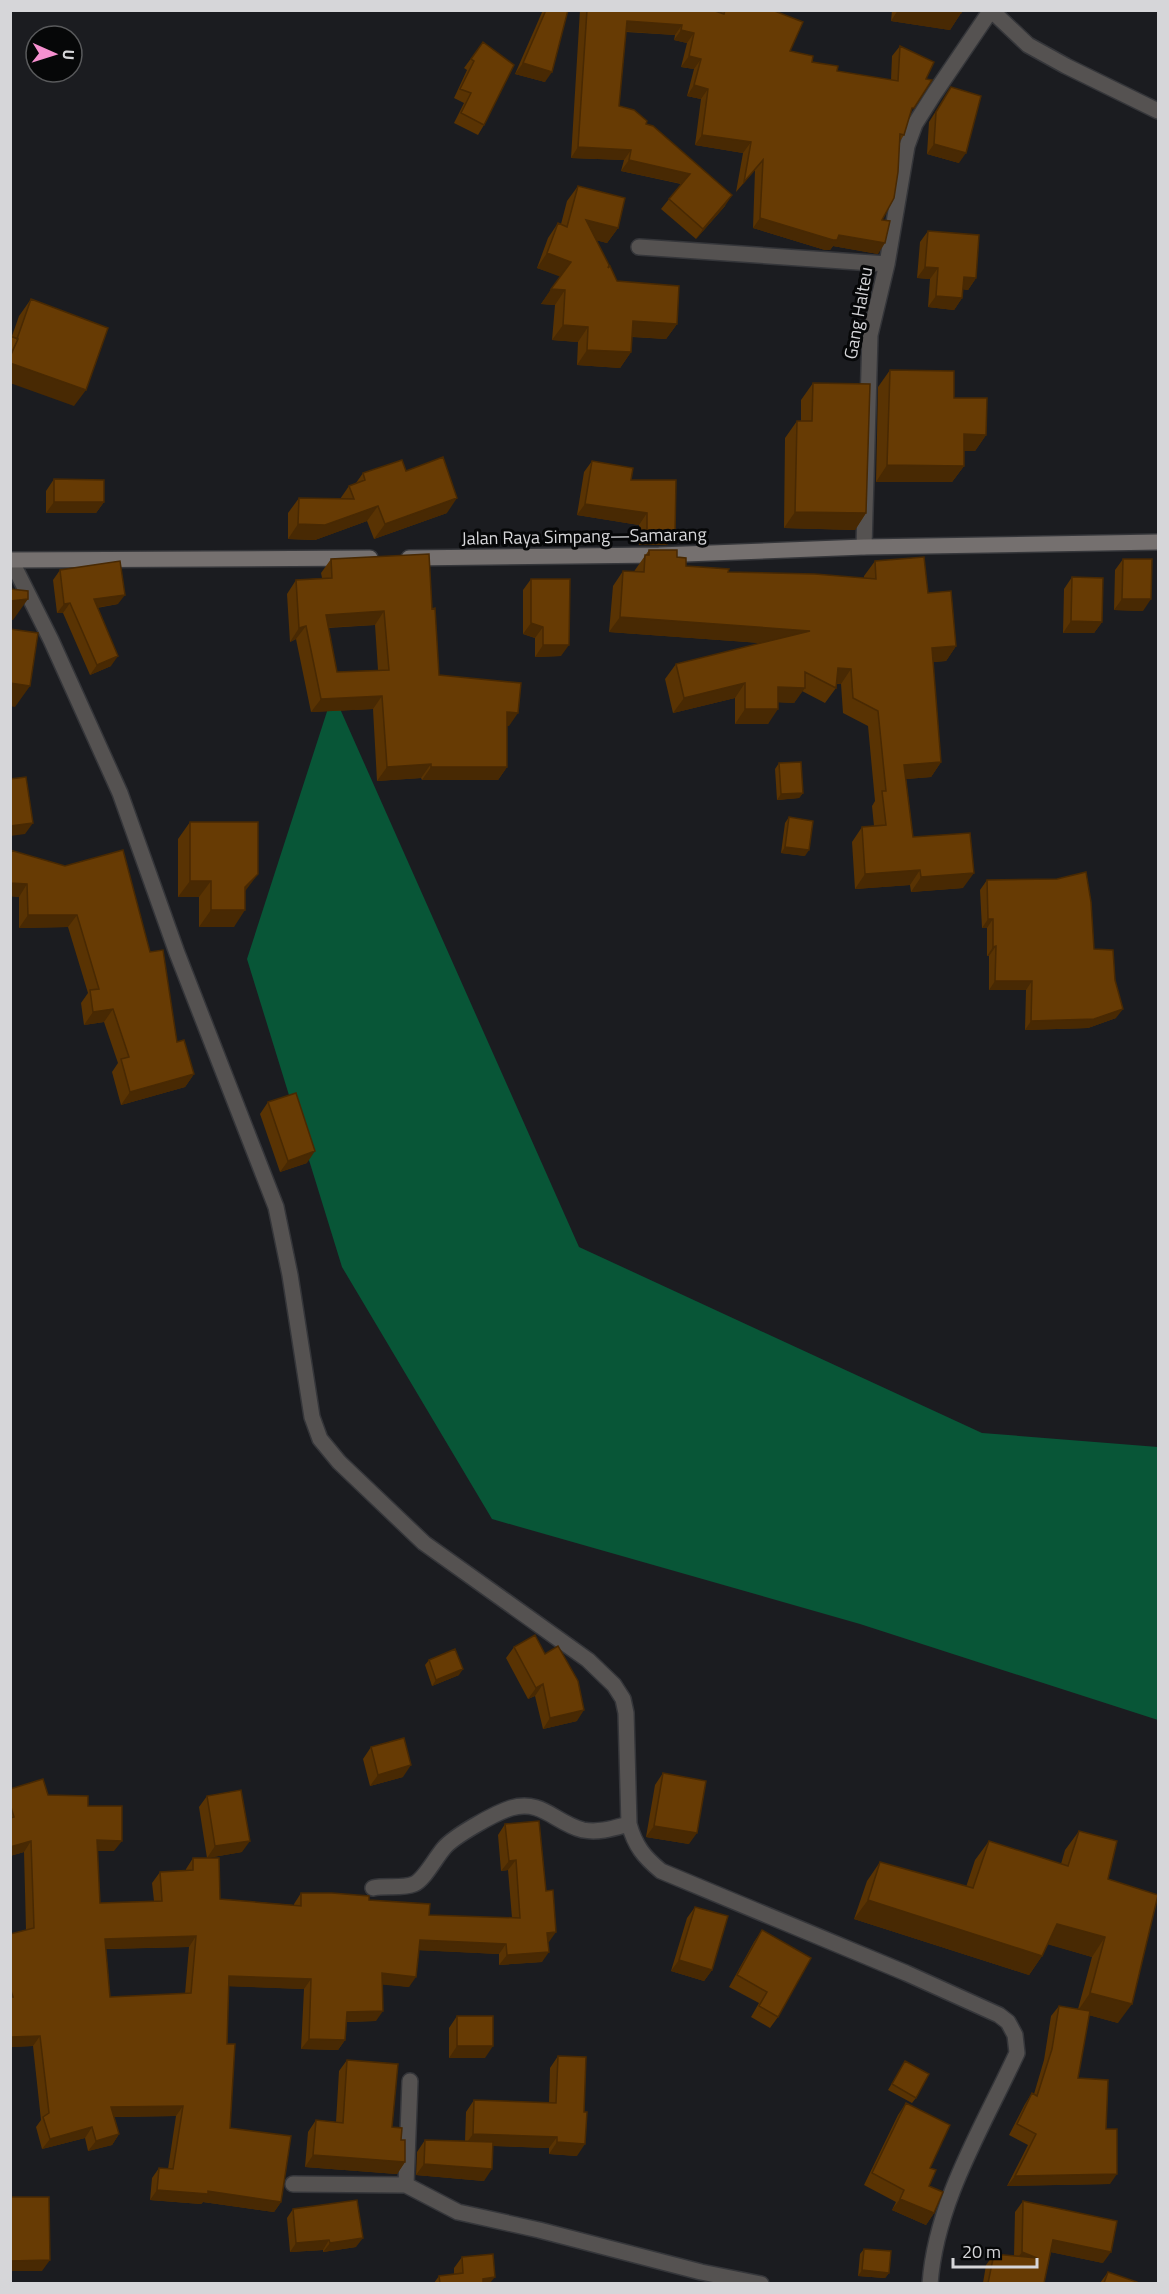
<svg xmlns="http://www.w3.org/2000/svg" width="1169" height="2294" viewBox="0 0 1169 2294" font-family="'Titillium Web',sans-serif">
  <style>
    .forest { fill: #085637 }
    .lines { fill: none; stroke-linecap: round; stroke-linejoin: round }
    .street-casing { stroke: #35363a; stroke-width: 18 }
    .secondary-casing { stroke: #35363a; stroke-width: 18 }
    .street { stroke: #555251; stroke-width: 15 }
    .secondary { stroke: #75706f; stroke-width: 15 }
    .wall { fill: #593303; fill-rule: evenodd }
    .shaded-wall { fill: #482903 }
    .building { fill: #673b04; stroke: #482903; stroke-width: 1.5; fill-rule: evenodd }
    .labels { text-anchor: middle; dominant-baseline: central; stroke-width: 6; stroke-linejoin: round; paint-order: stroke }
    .street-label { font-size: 18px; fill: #d6d6d9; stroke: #060708 }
  </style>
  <rect width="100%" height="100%" fill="#1b1c20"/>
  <path class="forest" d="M333,693L579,1247L982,1433L1158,1447V1720L860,1624L492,1519L342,1267L247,959Z"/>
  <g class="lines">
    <defs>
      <path id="street" d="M639,247L887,264
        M864,547L870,335L887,264L907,146L915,124L934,94L991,10L1028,45L1066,66L1158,111
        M11,560L51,640L120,793L177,953L276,1207L290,1275L312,1417L320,1439L339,1462L424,1543L588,1660L614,1685L623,1699L626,1713L629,1824C635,1846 644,1857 661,1871L906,1973L999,2015L1008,2022L1015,2035L1017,2053C983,2127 936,2201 930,2284
        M373,1888C386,1885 402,1889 414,1884C424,1880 436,1857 444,1848C454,1836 495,1813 511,1808C542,1799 555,1823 583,1830C599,1833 614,1828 629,1824
        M410,2081L406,2185L458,2212L539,2230L701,2272L761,2284
        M293,2184L406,2185"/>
      <path id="secondary" d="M409,558L659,555L864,547L1158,542
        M10,560L370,558"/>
    </defs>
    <use href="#street" class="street-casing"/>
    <use href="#secondary" class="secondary-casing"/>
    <use href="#street" class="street"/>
    <use href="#secondary" class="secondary"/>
  </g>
  <path class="wall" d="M543,10H568L545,82L515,74Z
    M580,10H712L721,13L722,10H772L790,51L812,62L837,71L891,80L892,56L900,46L910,114L904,135L900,141L882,220L878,254L833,246L830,250H825L753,228L755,170L736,192L743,153L695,145L701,99L687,96L694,69L681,67L687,43L674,40L675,35L626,32L619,106L646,124L725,206L696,239L661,209L681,184L621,171L624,160L571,158Z
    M892,10H962L961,13L950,30L891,21Z
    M483,42L484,125L478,135L454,123L464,103L454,98L467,70L464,68Z
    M951,87L959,163L927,154L929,122Z
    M578,186L618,228L607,243L596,240L608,268L617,281L677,324L666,339L632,337L631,352L620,368L577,365L578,342L552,340L555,305L541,304L561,276L537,268L548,238L558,223L561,224L567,201Z
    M928,231L976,278L968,290L963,289L962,298L954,310L928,307L930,279L917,278L920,242Z
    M31,299L74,406L12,336L19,316Z
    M890,370L954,398L986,435L975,451H964V466L952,482H876L878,387Z
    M813,383L866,513L855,530L784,528L785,438L797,421H801V400Z
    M592,461L675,534L667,545H639V525L577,515L584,472Z
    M406,471L447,513L374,539L367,521L315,540L288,539V513L299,498L340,499L349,486L356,483L363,473Z
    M54,479L104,502L96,513H46V491Z
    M649,550L677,557L686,566L728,572L864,578V576L875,561L928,593L956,646L946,661L933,662L941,762L931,777L906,779L913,837L963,888L911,892L910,885L855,889L852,842L862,827L874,826L872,806L875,801L868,726L843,713L841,684H836V688L825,703L802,691L794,703L778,702L768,724H735V698L673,713L665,679L676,664L761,643L609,632L613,586L623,571L634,572L635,570Z
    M331,559L432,609L439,675L509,726H507V767L498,780H422L421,778L377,781L373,709L311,712L296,639L290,642L287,594L296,580L322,578L321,573ZM375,625L378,670L337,672L328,628Z
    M1123,559L1143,611L1114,610L1115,570Z
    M60,570L118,604L97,608L111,666L90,675L63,613H57L53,580Z
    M1072,577L1102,622L1094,633H1063L1064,589Z
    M531,579L561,656L535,657V638L523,634V590Z
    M779,763L803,793L799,798L777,800L775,769Z
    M789,817L805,856L781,853L785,823Z
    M190,822L245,891L234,927H199V897H178V839Z
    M10,850L150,952L177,1042L194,1074L185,1087L121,1105L112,1072L118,1063L104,1022L84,1025L81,1003L88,993L68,927L19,928V897L10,896Z
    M987,880L1094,949L1116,1018L1088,1028L1025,1030L1026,990H989V956H987V928H982L980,890Z
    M268,1102L307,1163L280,1172L260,1114Z
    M514,1647L577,1721L543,1729L535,1696L528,1699L506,1658Z
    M429,1660L459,1675L432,1686L425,1665Z
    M371,1747L403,1777L370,1786L363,1759Z
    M663,1773L689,1844L646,1837L655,1785Z
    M10,1789L48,1795L88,1806L114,1851H97L100,1903L154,1901L152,1883L160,1872L186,1870V1869L193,1858L220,1899L294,1905V1904L301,1893L369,1900L429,1915L512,1918L508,1870L501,1871L498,1835L505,1824L549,1942H548L542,1962L499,1965V1954L419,1950L409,1987L383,1984L376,2021L346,2022L345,2040L338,2050L301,2049L304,1989L228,1986L227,2044L230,2128L281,2202L274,2212L203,2202L201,2204L150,2200L152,2178L159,2168L168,2169L176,2116L114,2117L119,2134L112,2145L88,2151L85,2138L42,2149L36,2127L41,2120L33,2046L10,2047V1934L26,1930L24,1852L10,1856ZM189,1947L185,1994L110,1997L106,1949Z
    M207,1796L242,1852L207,1858L199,1807Z
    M1079,1831L1108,1879L1118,2023L1089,2015L1078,2078L1106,2129L1110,2184L1007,2186L1028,2145L1009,2135L1025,2104L1032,2093L1034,2094L1044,2060L1051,2016L1059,2006L1078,2009L1092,1957L1048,1944L1042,1956L1029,1975L854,1919L867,1881L880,1862L966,1887L975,1860L989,1841L1061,1864L1065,1850Z
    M695,1907L712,1970L704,1981L671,1971L687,1918Z
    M762,1930L778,2017L770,2028L751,2017L759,2003L729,1987L754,1942Z
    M457,2016L485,2058H449V2028Z
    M558,2056L577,2156L549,2154V2148L493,2146L484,2181L416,2175L417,2152L425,2140L465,2141L466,2112L474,2100L549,2103L550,2068Z
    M347,2060L401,2140L405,2162L397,2174L305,2167L308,2132L316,2120L336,2122L339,2071Z
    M905,2061L916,2098L912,2103L888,2090Z
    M906,2103L930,2168L929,2186L934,2213L926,2225L892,2210L896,2202L864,2185L898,2115Z
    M1023,2201L1103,2263L1051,2252L1044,2283H983L986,2265L994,2254L1014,2256L1015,2212Z
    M293,2209L356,2247L323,2252V2250L290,2252L287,2218Z
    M864,2249L889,2273L885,2278L858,2276L860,2254Z
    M462,2257L490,2283H434L439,2276L454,2274V2268Z
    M1108,2272L1137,2283H1100Z"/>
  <path class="shaded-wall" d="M898,10H944L961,13L950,30L891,21Z
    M627,21L682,25L675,35L620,31Z
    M681,30L694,33L687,43L674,40Z
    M689,56L701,59L694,69L681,67Z
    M523,63L552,72L545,82L515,74Z
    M694,85L708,89L701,99L687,96Z
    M702,135L751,142L743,153L695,145Z
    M934,144L966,153L959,163L927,154Z
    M578,147L631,150L624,160L571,158Z
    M629,160L690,174L683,184L621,171Z
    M732,195L725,206L696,239L703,229Z
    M760,218L839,235L885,243L878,254L833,246L830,250H825L753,228Z
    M586,220L618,228L607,243L575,235Z
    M547,253L571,262L561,277L537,268Z
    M925,267L938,268L930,279L917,278Z
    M964,277L976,278L968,290L956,289Z
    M551,289L565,290L555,305L541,304Z
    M936,296L962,298L954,310L928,307Z
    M633,321L677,324L666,339L622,336Z
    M563,325L588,327L578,342L552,340Z
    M587,350L631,352L620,368L577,365Z
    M10,363L86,390L74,406L10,383Z
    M964,434L986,435L975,451H952Z
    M887,465L964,466L952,482H876Z
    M457,498L447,513L374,539L385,524Z
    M54,502H104L96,513H46Z
    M585,504L647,513L639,525L577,515Z
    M378,506L367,521L315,540L288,539L298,524Z
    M795,512L866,513L855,530L784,528Z
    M647,534H675L667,545H639Z
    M125,595L118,604L87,609L94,599Z
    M28,599L13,620H10V601Z
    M1122,599H1151L1143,611L1114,610Z
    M70,603L63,613H57L64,604Z
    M384,611L375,625L316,628L326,615Z
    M620,617L810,631L800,646L609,632Z
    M1071,621L1102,622L1094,633H1063Z
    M531,623L543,627L535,638L523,634Z
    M306,626L296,639L290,642L299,628Z
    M543,645H569L561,656L535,657Z
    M956,646L946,661L921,663L932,648Z
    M118,656L111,666L90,675L97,665Z
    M838,668L851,669L841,684L828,683Z
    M10,683L30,686L15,707L10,706Z
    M745,683L735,698L673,713L684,698Z
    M778,687L805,688L794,703L768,702Z
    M382,696L373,709L311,712L321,699Z
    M745,709H778L768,724H735Z
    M507,712L518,713L509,726L498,725Z
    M941,762L931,777L894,780L904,765Z
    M431,764L421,778L377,781L387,767Z
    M431,767H507L498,780H422Z
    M803,793L799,798L777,800L781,794Z
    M33,823L25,834L10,836V826Z
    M785,847L809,850L805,856L781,853Z
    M920,870L910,885L855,889L865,874Z
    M974,873L963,888L911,892L921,877Z
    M258,874L246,890L234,904L245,887Z
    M190,881H211L199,897H178Z
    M10,883L27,884L19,897L10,896Z
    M211,910H245L234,927H199Z
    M28,915H77L68,927L19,928Z
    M988,919H993L987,928H982Z
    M996,946L989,956H987L993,947Z
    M995,981H1032L1026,990H989Z
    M113,1009L104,1022L84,1025L93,1012Z
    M1123,1009L1116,1018L1088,1028L1025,1030L1031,1021Z
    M194,1074L185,1087L121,1105L130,1092Z
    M315,1151L307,1163L280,1172L288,1161Z
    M463,1669L459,1675L432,1686L436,1680Z
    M543,1684L535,1696L528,1699L536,1688Z
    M584,1710L577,1721L543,1729L550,1718Z
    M411,1765L403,1777L370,1786L378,1775Z
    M654,1826L697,1833L689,1844L646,1837Z
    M97,1840L122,1841L114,1851H90Z
    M31,1841L24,1852L10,1856V1847Z
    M250,1841L242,1852L207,1858L215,1846Z
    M516,1860L508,1870L501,1871L509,1861Z
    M868,1900L1042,1956L1029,1975L854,1919Z
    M1057,1924L1105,1937L1092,1957L1043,1943Z
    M556,1932L549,1942L540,1943L547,1933Z
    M196,1936L189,1947L98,1949L105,1939Z
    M420,1940L506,1944L499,1954L413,1950Z
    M549,1952L542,1962L499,1965L507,1955Z
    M679,1960L712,1970L704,1981L671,1971Z
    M382,1973L416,1977L409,1987L375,1984Z
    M229,1976L311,1979L304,1989L221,1986Z
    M1090,1993L1132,2004L1118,2023L1077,2012Z
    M383,2011L376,2021L339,2022L347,2012Z
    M40,2036L33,2046L10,2047V2037Z
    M309,2039L345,2040L338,2050L301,2049Z
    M457,2046H493L485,2058H449Z
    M183,2106L176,2116L104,2117L111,2107Z
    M92,2127L85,2138L42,2149L50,2139Z
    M119,2134L112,2145L88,2151L96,2141Z
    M473,2134L557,2137L549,2148L465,2145Z
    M557,2142L585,2144L577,2156L549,2154Z
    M313,2155L405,2162L397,2174L305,2167Z
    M424,2164L492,2169L484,2181L416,2175Z
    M1117,2174L1110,2184L1007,2186L1015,2176Z
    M157,2190L208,2191L281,2202L274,2212L203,2202L201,2204L150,2200Z
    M900,2199L934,2213L926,2225L892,2210Z
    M363,2238L356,2247L323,2252L330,2243Z
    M329,2240L323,2250L290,2252L296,2243Z
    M1053,2240L1111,2252L1103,2263L1045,2251Z
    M1022,2252L1037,2258L1014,2263Z
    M50,2260L42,2271H10V2261Z
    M862,2270L889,2273L885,2278L858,2276Z
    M495,2277L490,2283H479L483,2279Z"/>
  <path class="building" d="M546,10H568L552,72L523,63Z
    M587,10H712L724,14L725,10H772L803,22L790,51L813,56L812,62L838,66L837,71L898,81L900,46L934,62L926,79L932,80L914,108H912L904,135L900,134L898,172L894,198L882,220L890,221L885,243L839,235L837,240H833L760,218L763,160L744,182L751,142L702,135L708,89L694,85L701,59L689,56L694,33L681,30L682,25L627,21L619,106L634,110L647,121L646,124L653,126L732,195L703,229L669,199L690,174L629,160L631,150L578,147Z
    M944,10H962L961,13Z
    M483,42L514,65L484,125L461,113L471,93L460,89L474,61L471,59Z
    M951,87L981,96L966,153L934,144L936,112Z
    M578,186L625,198L618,228L586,220L609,265L608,268L610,266L617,281L679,286L677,324L633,321L631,352L587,350L588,327L563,325L565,290L551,289L571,262L547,253L558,223L567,227Z
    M928,231L979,235L976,278L964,277L962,298L936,296L938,268L925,267Z
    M31,299L108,328L86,390L10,363V357L18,339H17Z
    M10,336L18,339L10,356Z
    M890,370L954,371V398H987L986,435L964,434V466L887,465Z
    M813,383L870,384L866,513L795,512L797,421H812Z
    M443,457L457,498L385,524L378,506L325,525L298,524L299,498L354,499L349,486L365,480L363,473L402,460L406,471Z
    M592,461L633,468L631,480H676L675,534H647V513L585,504Z
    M54,479L104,480V502H54Z
    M649,550H677V557L686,558V566L729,569L728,572L815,574L876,579L875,561L924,557L928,593L951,591L956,646L932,648L941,762L904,765L913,837L970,833L974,873L921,877L920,870L865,874L862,827L886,825L882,791H886L878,711L853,698L851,669L838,668L836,688L805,672V688L778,687V709H745V683L684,698L676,664L810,631L620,617L623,571L644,572L645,555H649Z
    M429,554L432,609L435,608L439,675L521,683L518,713L507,712V767H431V764L387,767L382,696L321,699L306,626L299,628L296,580L332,578L331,559ZM384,611L389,670L337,672L326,615Z
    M1123,559H1152L1151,599H1122Z
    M120,561L125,595L94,599L118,656L97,665L70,603L64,604L60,570Z
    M1072,577L1103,578L1102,622L1071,621Z
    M531,579H570L569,645H543V627L531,623Z
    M10,589L28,591V599L10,601Z
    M10,629L38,633L30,686L10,683Z
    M801,762L803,793L781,794L779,763Z
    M26,777L33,823L10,826V779Z
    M789,817L813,821L809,850L785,847Z
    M190,822H258V874L245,887V910H211V881H190Z
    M10,850L65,866L123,850L150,952L163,950L177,1042L184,1040L194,1074L130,1092L121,1059L129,1057L113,1009L93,1012L90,990L99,989L77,915H28L27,884L10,883Z
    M1086,872L1091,902L1094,949L1113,950L1115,980L1123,1009L1094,1019L1031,1021L1032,981H995L996,946L993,947V919H988L987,880L1057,879Z
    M296,1093L315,1151L288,1161L268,1102Z
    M535,1635L545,1654L558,1646L578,1681L584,1710L550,1718L543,1684L536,1688L514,1647Z
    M455,1649L463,1669L436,1680L429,1660Z
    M404,1738L411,1765L378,1775L371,1747Z
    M663,1773L706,1781L697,1833L654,1826Z
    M43,1779L48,1795L88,1796V1806H122V1841L97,1840L100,1903L162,1901L160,1872L193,1870V1858H219L220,1899L301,1906V1893H332L369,1896V1900L430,1904L429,1915L520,1918L516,1860L509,1861L505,1824L539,1821L546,1891L553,1890L556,1932L547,1933L549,1952L507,1955L506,1944L420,1940L416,1977L382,1973L383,2011L347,2012L345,2040L309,2039L311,1979L229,1976L227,2044H235L230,2128L291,2136L281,2202L208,2191V2194L157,2190L159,2168L173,2169L183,2106L111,2107L119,2134L96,2141L92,2127L50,2139L43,2117L49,2113L40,2036L10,2037V1997H13L10,1988V1934L34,1928L31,1841L10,1847V1818L14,1817L10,1804V1789ZM196,1936L191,1993L110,1997L105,1939Z
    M241,1790L250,1841L215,1846L207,1796Z
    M1079,1831L1117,1841L1108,1879L1158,1895L1132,2004L1090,1993L1105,1937L1057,1924L1042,1956L868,1900L880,1862L973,1888L989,1841L1068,1866Z
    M695,1907L728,1916L712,1970L679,1960Z
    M762,1930L811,1958L778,2017L759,2006L767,1992L737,1975Z
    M1059,2006L1090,2011L1078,2078L1108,2080L1106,2129H1117V2174L1015,2176L1036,2134L1017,2124L1032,2093L1037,2096L1052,2049Z
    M457,2016H493V2046H457Z
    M558,2056L586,2057L584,2112H587L585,2144L557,2142V2137L473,2134L474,2100L556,2103Z
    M347,2060L398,2064L392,2127L402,2128L401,2140H405V2162L313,2155L316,2120L343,2123Z
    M905,2061L929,2074L916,2098L892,2084Z
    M906,2103L950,2125L930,2168L936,2170L929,2186L943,2192L934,2213L900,2199L904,2190L872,2173Z
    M425,2140L493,2142L492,2169L424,2164Z
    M10,2197H49L50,2260L10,2261Z
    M357,2200L363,2238L330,2243L329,2240L296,2243L293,2209Z
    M1023,2201L1117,2221L1111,2252L1053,2240L1044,2283H988L994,2254L1037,2258L1022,2252Z
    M864,2249L891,2251L889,2273L862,2270Z
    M493,2254L495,2277L483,2279V2283H440L439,2276L463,2273L462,2257Z
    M1108,2272L1137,2282V2283H1104Z"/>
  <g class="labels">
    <g class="street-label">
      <text transform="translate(858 313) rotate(-80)">Gang Halteu</text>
      <text transform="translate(584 536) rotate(-1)">Jalan Raya Simpang—Samarang</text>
    </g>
  </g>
  <rect width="1169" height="2294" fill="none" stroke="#d6d6d9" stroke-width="24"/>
  <g transform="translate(54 54) rotate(93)"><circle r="28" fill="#060708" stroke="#595a5c" stroke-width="1.5"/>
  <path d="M0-4.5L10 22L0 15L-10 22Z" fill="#f690d0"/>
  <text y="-9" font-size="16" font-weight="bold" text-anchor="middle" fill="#d6d6d9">U</text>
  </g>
  <path d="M953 2258v9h84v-9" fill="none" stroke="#d6d6d9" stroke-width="3"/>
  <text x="962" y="2258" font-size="18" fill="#d6d6d9" stroke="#060708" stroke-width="4.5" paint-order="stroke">20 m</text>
</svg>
